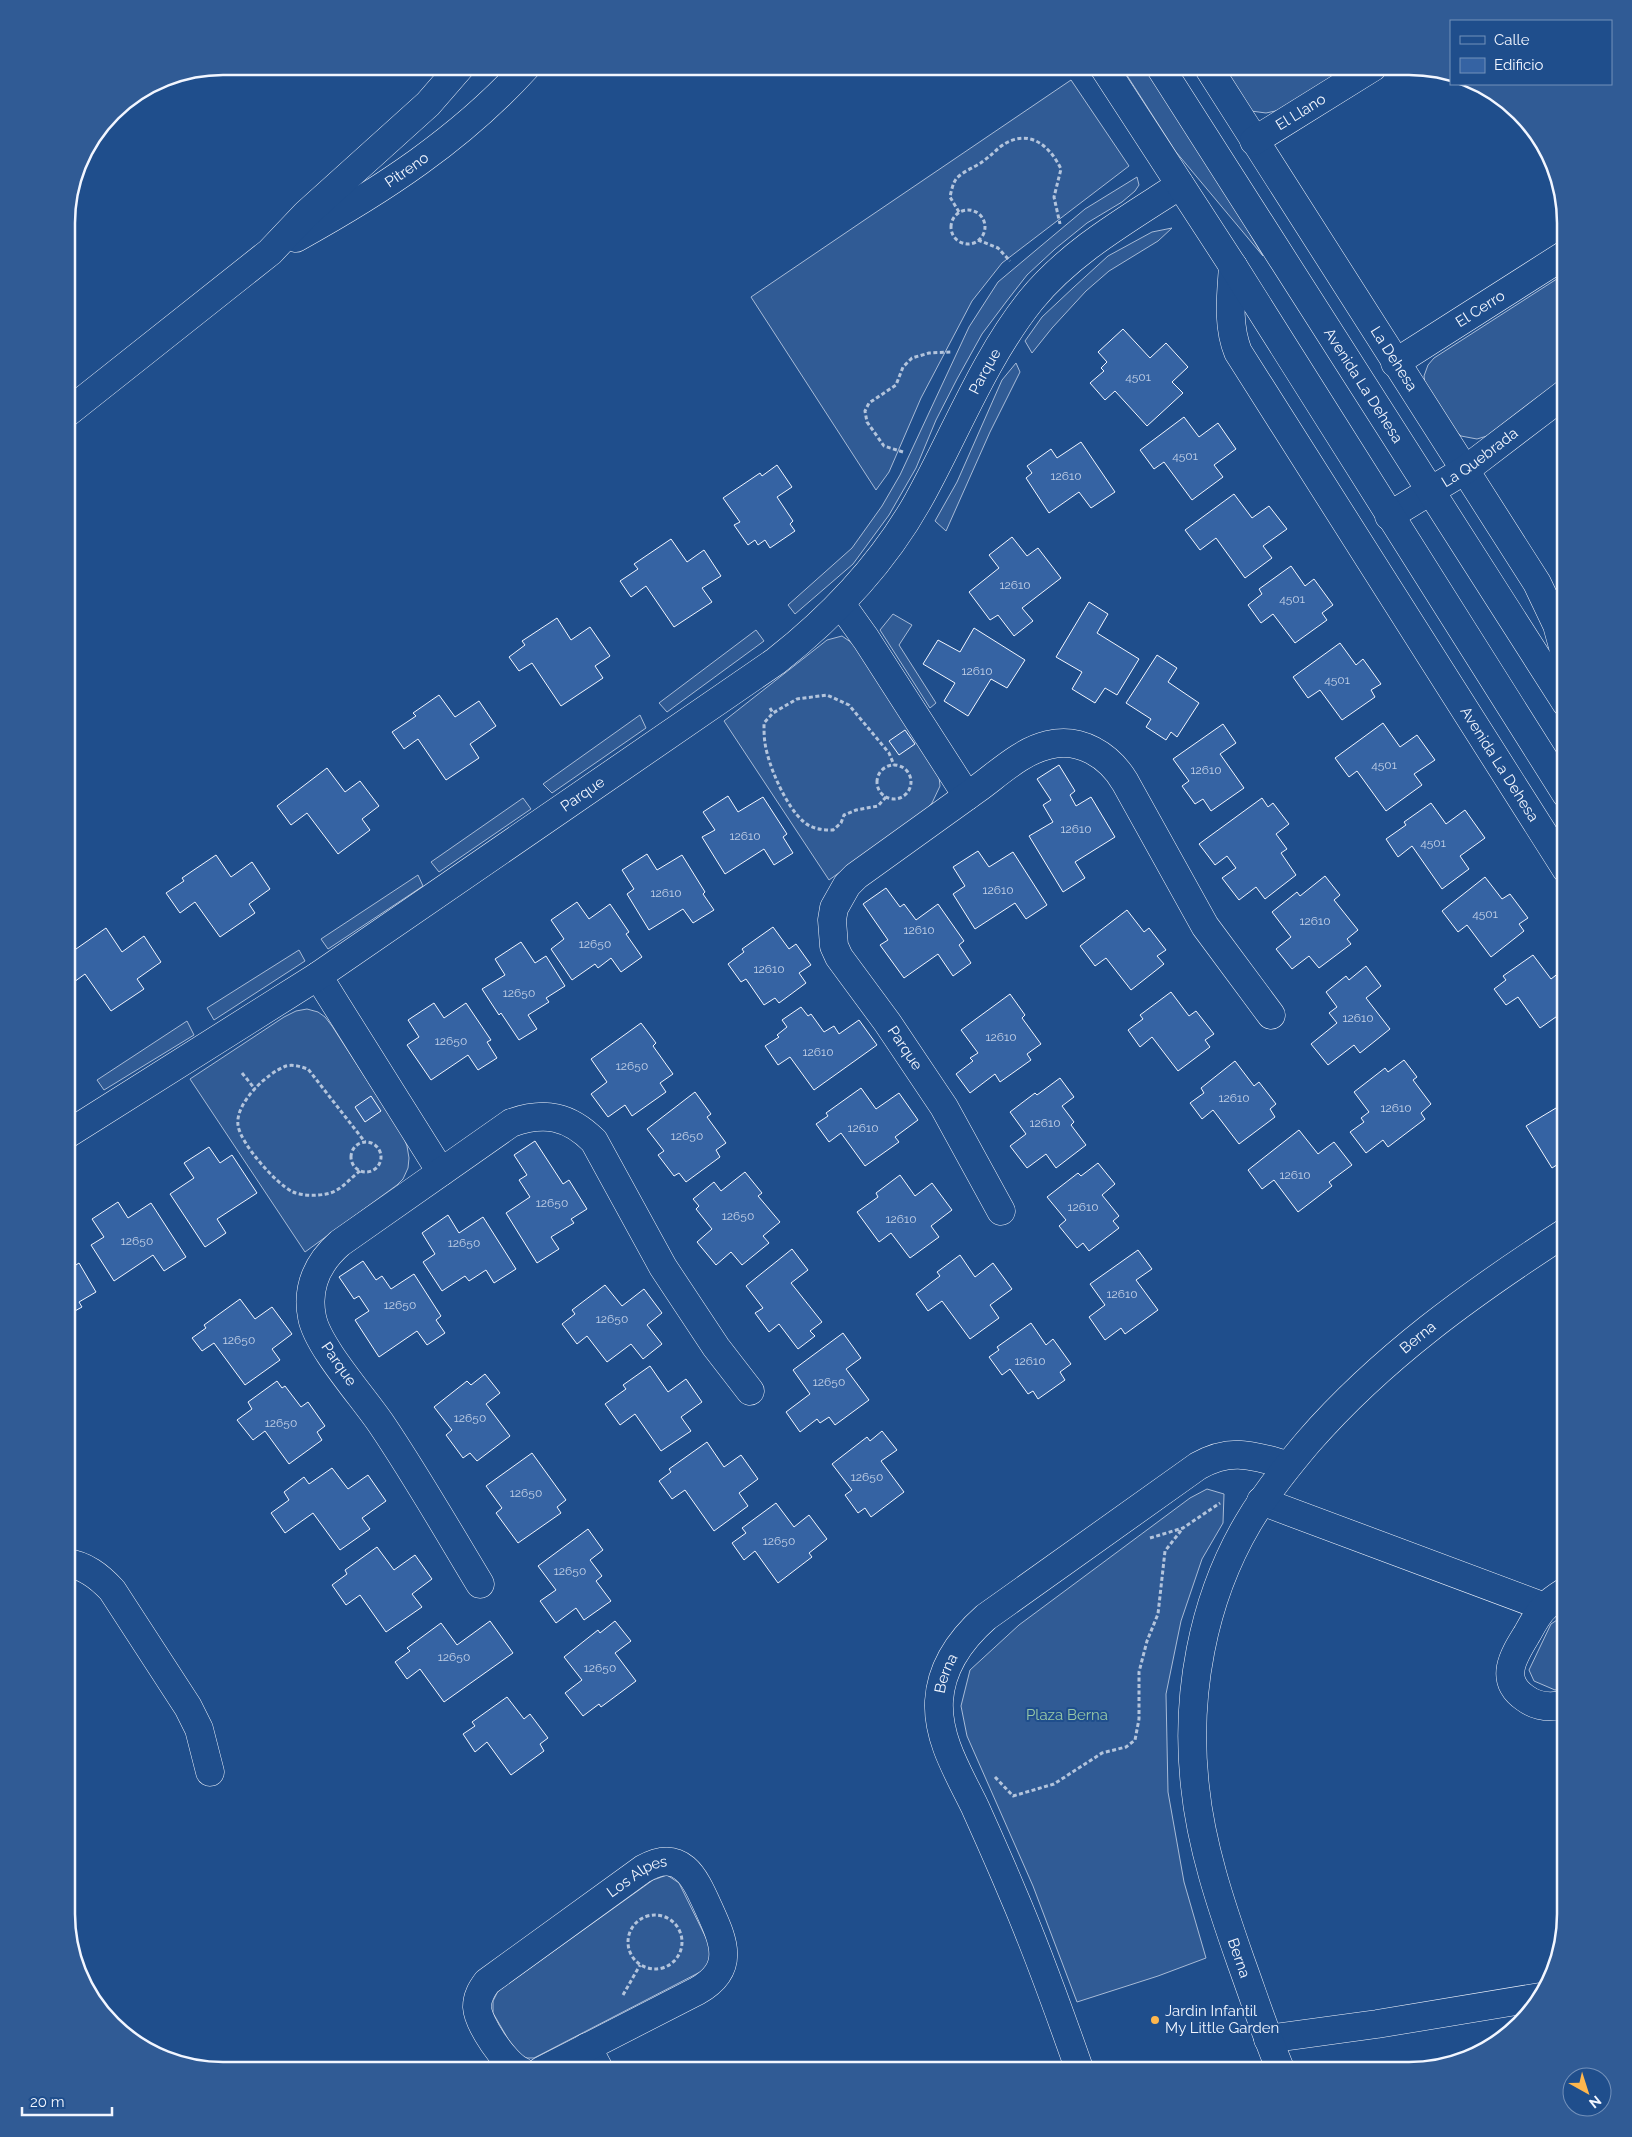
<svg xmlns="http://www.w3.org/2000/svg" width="1632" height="2137" viewBox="0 0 1632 2137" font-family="Raleway,sans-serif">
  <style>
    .built { fill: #305b95; stroke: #a8bbd7 }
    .building { fill: #3563a3; stroke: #f2f6ff }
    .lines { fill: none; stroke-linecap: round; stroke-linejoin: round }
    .street-casing { stroke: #f2f6ff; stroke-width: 29 }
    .secondary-casing { stroke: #f2f6ff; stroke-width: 29 }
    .path { stroke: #b3c4dc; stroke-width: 3; stroke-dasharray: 4 2.5; stroke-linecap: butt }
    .street { stroke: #1f4e8c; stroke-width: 28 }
    .secondary { stroke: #1f4e8c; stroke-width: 28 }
    .poi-dot { fill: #ffb74d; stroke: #1f4e8c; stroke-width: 2 }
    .labels { text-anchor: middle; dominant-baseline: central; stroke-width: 4; stroke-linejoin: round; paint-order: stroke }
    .number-label { font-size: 12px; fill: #c3d1e8 }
    .street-label { font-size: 15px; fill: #f2f6ff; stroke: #1f4e8c }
    .park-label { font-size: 15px; fill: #97c8a6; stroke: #1f4e8c }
    .poi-label { font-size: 15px; fill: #f2f6ff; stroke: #1f4e8c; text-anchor: start }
    .rim { fill: none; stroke: #f2f6ff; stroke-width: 2.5 }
  </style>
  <rect width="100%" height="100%" fill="#1f4e8c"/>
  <path class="built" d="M1121,66H1147L1198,145L1263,256L1176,152Z
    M1220,67H1351L1280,110L1266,113L1251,111Z
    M1071,80L1129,166L1002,263L972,301L921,398L889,472L876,490L751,297Z
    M1137,177L1139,185L1135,191L1122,202L1087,223L1055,249L1027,275L1006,302L982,334L957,379L936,420L916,468L889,515L853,564L795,614L788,605L852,548L882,506L900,475L969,327L998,282L1085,209Z
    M1172,228L1158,241L1109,271L1086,291L1052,328L1032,353L1025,341L1042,317L1074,287L1108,256L1152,232Z
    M1566,273V376L1487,436L1477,439L1461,436L1453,429L1425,384L1424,376L1428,365L1434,358Z
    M1016,363L1020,372L990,432L946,531L935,521L957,482L1002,380Z
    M893,614L912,625L899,645L936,703L930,708L880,630Z
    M756,630L764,641L667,712L659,703Z
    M842,636L855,645L939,777L940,786L932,803L925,811L829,880L724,721L827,640Z
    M640,715L646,728L552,793L543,784Z
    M523,798L531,809L439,872L431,862Z
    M418,875L423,886L328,949L321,939Z
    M299,950L305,961L214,1020L207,1008Z
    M307,1009L318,1012L325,1017L332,1026L403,1136L407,1146L409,1158L408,1168L403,1179L397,1185L305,1252L190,1079L284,1017L296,1011Z
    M187,1021L194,1035L104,1090L97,1080Z
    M1207,1489L1224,1494L1223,1523L1202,1559L1181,1621L1166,1694L1168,1792L1184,1882L1206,1958L1158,1976L1077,2002L1033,1886L967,1736L961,1706L970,1670L1019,1625L1190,1498Z
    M1566,1614V1687L1555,1690L1534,1681L1529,1670L1551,1624Z
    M667,1875L679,1883L711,1948L710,1963L702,1971L534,2058H525L515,2051L493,2013V2001L498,1991L653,1880Z"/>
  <path class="building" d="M1123,329L1150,358L1166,343L1188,367L1172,382L1183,393L1147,426L1115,391L1105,400L1090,383L1104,371L1101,368L1107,362L1098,352Z
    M1184,417L1199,437L1218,423L1236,449L1214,465L1223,477L1192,500L1164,462L1154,469L1140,450Z
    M1081,442L1115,492L1091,508L1079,492L1049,513L1026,478L1032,473L1027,466L1051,449L1057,458Z
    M777,465L792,487L777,497L793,521L790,524L795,531L770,548L765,540L758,545L755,540L748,545L734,525L740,522L723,498L760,473L762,476Z
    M1234,494L1252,518L1269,506L1287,529L1263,546L1272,558L1245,578L1216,538L1200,550L1185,530Z
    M1012,537L1027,556L1038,548L1061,578L1022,608L1033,621L1014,636L998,615L990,620L969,592L999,568L989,555Z
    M671,539L687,562L704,550L721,576L702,588L712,602L674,627L646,586L631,597L620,581L638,569L634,564Z
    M1291,566L1305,586L1314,579L1333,605L1322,613L1327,620L1295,643L1273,614L1261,623L1248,605L1262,594L1259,589Z
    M1089,602L1108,614L1097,633L1139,659L1117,695L1105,688L1095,703L1072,689L1082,672L1056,657Z
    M557,618L571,640L590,627L610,656L595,666L603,678L561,706L532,663L519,671L509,657L525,645L522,641Z
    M974,628L1025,660L1007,688L991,679L968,716L944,701L955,683L923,664L938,640L960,652Z
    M1340,643L1356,665L1363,659L1381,684L1371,690L1375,697L1342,720L1320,690L1308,698L1293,677Z
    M1157,655L1177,668L1168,682L1199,703L1177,737L1171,732L1166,740L1146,727L1151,719L1126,703Z
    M439,695L455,717L479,701L496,726L470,744L479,758L446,780L418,739L404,749L392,732L416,716L413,713Z
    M1383,723L1400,747L1417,735L1435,760L1414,774L1422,785L1386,811L1357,771L1349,777L1335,758Z
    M1223,724L1236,743L1220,754L1244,788L1211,811L1203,799L1195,804L1182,786L1189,781L1173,759Z
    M905,730L915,744L899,755L889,741Z
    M1059,765L1075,791L1070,795L1076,806L1091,797L1115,837L1075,862L1085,878L1063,892L1029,836L1053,822L1043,805L1051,800L1037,779Z
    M327,768L345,792L360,781L379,806L362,819L370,830L338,854L307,813L291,825L277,806Z
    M728,796L738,812L763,797L787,834L783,837L793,853L774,865L764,849L725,874L702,837L715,830L703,812Z
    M1262,798L1268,807L1273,803L1289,824L1276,834L1287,849L1281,853L1296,875L1265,899L1256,887L1239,900L1222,878L1236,868L1227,856L1215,865L1199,844Z
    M1431,803L1446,824L1465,810L1485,838L1460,856L1469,869L1442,889L1412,846L1398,857L1386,839L1406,825L1404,822Z
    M978,851L989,867L1013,852L1047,905L1026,919L1015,903L975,929L953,894L965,886L953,867Z
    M647,854L657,870L682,855L705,892L703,894L714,910L693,923L683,909L649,930L627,894L634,889L622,870Z
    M216,855L231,877L252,862L270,889L249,904L255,913L220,937L195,902L180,913L166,893L184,881L182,878Z
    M1325,876L1340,895L1334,900L1358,930L1347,939L1351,944L1319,968L1309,956L1292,969L1276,949L1291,937L1272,912L1297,892L1300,896Z
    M1485,877L1502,899L1510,894L1528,918L1519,924L1524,931L1491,957L1467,925L1458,932L1442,911Z
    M886,888L900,907L904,904L916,920L938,904L964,941L959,945L971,963L953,976L938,954L904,978L880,945L888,940L863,904Z
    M577,902L589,919L610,904L629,932L626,934L642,957L621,972L611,958L598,968L595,964L572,980L551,949L564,939L551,920Z
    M1127,910L1144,932L1149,928L1166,950L1157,956L1164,964L1131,990L1106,958L1095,966L1080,946Z
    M773,927L789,949L796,944L811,965L799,973L806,983L779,1003L775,998L764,1005L746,979L741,982L728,964L744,952L742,949Z
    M106,928L122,952L144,936L161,962L137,979L144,989L111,1011L85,974L74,982L66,972V956Z
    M521,942L535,963L546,956L565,986L546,998L549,1002L528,1015L537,1029L519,1040L501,1013L499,1015L482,989L505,975L495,959Z
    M1533,955L1551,979L1560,972L1566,980V996L1564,998L1566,1000V1010L1540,1028L1518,997L1506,1005L1494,989L1506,980L1503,976Z
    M1366,966L1381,986L1366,998L1390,1029L1360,1053L1354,1045L1328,1065L1311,1044L1337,1023L1329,1013L1337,1007L1326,992L1346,976L1349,980Z
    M1171,992L1189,1016L1196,1011L1214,1034L1205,1040L1210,1047L1178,1071L1152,1037L1140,1047L1128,1030L1143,1019L1140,1015Z
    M1010,994L1025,1015L1022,1018L1041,1044L1027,1054L1031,1060L1000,1082L995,1074L970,1093L956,1074L973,1061L970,1058L978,1053L961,1030Z
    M434,1003L444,1018L466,1003L491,1040L487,1042L497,1058L478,1070L468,1055L431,1080L407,1045L419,1037L408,1020Z
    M801,1007L808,1016L811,1014L824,1032L834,1026L839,1034L859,1020L877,1045L814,1090L790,1057L778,1065L765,1046L779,1037L777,1035L787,1027L782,1020Z
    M641,1023L656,1043L653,1046L673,1074L660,1083L666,1092L632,1116L625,1105L608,1117L591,1094L607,1082L591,1059Z
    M1404,1060L1417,1077L1413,1080L1431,1104L1421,1113L1425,1119L1388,1147L1383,1140L1366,1153L1350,1132L1364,1122L1361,1118L1369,1112L1354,1092L1385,1068L1388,1072Z
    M1235,1061L1254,1086L1259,1082L1276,1104L1270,1109L1275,1117L1239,1144L1213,1110L1202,1119L1190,1103L1204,1093L1201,1088Z
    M1060,1078L1074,1097L1062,1106L1074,1122L1071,1125L1086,1145L1056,1168L1046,1154L1027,1168L1010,1146L1026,1134L1010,1112L1035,1093L1037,1095Z
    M861,1088L876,1109L899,1093L918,1120L895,1137L899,1142L865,1166L841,1133L829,1142L816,1124L828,1116L826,1113Z
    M695,1092L711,1114L707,1117L726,1143L716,1150L720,1157L686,1182L679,1173L674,1176L658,1155L664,1151L647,1129Z
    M371,1096L381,1111L365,1122L355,1107Z
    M1566,1102V1159L1552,1168L1526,1126Z
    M1299,1130L1318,1154L1334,1142L1352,1165L1329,1182L1332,1186L1298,1212L1274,1180L1262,1189L1248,1170Z
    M535,1141L563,1184L569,1180L587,1209L571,1219L574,1223L551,1237L559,1249L537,1263L506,1213L530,1197L519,1180L527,1175L514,1155Z
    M209,1147L220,1163L232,1155L257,1193L217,1219L226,1233L205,1247L170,1194L194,1178L184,1163Z
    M1098,1163L1115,1184L1102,1195L1119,1216L1113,1221L1119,1228L1089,1251L1083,1243L1077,1248L1059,1226L1066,1220L1047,1197L1078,1173L1081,1176Z
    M745,1172L762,1193L758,1196L780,1222L763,1236L769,1243L742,1265L731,1252L716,1265L697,1242L712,1229L696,1209L699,1206L693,1199L714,1182L721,1191Z
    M900,1175L915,1196L932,1183L952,1210L931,1226L939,1237L910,1258L891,1233L879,1242L857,1212L878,1197L876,1193Z
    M118,1202L128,1218L151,1203L186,1257L164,1271L153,1255L114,1281L91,1245L104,1237L92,1219Z
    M448,1215L459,1233L483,1217L516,1269L494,1283L486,1270L469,1281L465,1276L442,1291L423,1262L435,1254L422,1233Z
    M792,1249L808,1270L791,1283L822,1322L810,1331L815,1336L798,1349L779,1324L769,1332L755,1313L763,1308L746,1286Z
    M1138,1250L1152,1269L1136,1280L1158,1310L1125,1334L1121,1328L1105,1340L1089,1317L1105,1305L1090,1284Z
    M960,1255L975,1277L993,1263L1012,1289L990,1305L999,1318L970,1339L942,1301L928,1311L916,1294L940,1276L937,1272Z
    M363,1261L376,1280L382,1276L391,1289L414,1274L441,1316L436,1320L445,1333L427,1345L417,1331L379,1357L355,1320L369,1311L359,1296L354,1299L339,1277Z
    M79,1263L96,1292L79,1302L82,1307L66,1316V1267L68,1270Z
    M605,1285L622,1306L644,1289L662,1313L647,1325L662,1344L643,1359L631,1344L607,1362L587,1336L577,1344L562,1324L575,1314L572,1310Z
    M240,1299L255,1319L272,1307L292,1334L272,1349L280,1360L245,1385L214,1343L202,1351L192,1338L206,1328L204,1325Z
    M1031,1323L1046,1345L1053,1339L1071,1364L1060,1372L1065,1380L1038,1399L1033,1391L1028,1394L1010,1369L1002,1375L989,1357L999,1350L997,1347Z
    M843,1333L861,1358L846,1369L869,1400L835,1425L829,1417L820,1423L817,1419L800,1432L786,1412L810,1394L793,1370Z
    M650,1366L668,1392L686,1379L702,1402L681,1417L691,1431L661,1451L635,1414L620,1425L605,1404L626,1389L623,1385Z
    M485,1374L500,1393L486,1404L510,1436L477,1461L470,1453L463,1458L446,1435L452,1430L434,1407L467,1381L471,1385Z
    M277,1381L282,1388L285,1386L301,1407L308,1402L325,1426L317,1432L322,1440L289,1464L265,1431L253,1440L237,1420L252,1409L248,1402Z
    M882,1431L897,1450L881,1461L904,1492L871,1517L865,1508L858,1513L845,1495L852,1490L832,1464L867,1437L870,1441Z
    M707,1442L724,1467L741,1455L758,1479L739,1493L748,1506L714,1531L685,1490L672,1499L659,1481L671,1472L669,1469Z
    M532,1453L566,1500L557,1507L561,1513L518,1543L496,1513L502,1508L486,1486Z
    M332,1468L348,1489L368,1475L386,1501L362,1518L370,1529L340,1550L313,1513L285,1533L271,1513L289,1500L284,1492L304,1477L309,1484Z
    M776,1503L794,1527L809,1515L827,1539L809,1553L812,1557L778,1583L755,1551L744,1560L732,1543L746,1533L742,1528Z
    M588,1529L603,1550L590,1560L602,1576L596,1581L611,1601L584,1620L576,1608L556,1623L540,1601L556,1590L538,1566Z
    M377,1547L394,1570L415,1555L432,1579L412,1594L422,1607L386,1632L360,1595L346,1605L332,1585L347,1574L345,1570Z
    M490,1621L513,1653L444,1702L420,1669L407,1679L395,1662L410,1651L407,1648L441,1623L457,1645Z
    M615,1621L631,1641L615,1653L636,1681L601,1707L599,1704L583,1716L565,1693L582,1680L564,1657L598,1630L600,1633Z
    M507,1697L524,1719L530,1714L548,1738L540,1744L544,1751L511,1775L487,1742L475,1752L463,1734L475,1726L472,1722Z"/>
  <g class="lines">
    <defs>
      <g id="street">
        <path id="s1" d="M1208,67L1537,583L1557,625L1566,658"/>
        <path id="s2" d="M1254,141L1373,67"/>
        <path id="s3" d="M296,238C381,191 461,139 527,66"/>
        <path id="s4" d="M1233,266C1231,296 1227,324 1238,352L1566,869"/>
        <path id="s5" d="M1395,363L1566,254"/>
        <path d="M67,413L270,252L306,214L428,104L461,66"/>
        <path id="s6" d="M1389,516L1465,470L1566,393"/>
        <path d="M841,604L866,639L967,796"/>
        <path d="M318,976L441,1172"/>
        <path id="s7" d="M66,1135L318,976L776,661C833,616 882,565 918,501C955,435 983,360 1031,300C1071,251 1128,219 1180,185"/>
        <path d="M1001,1211L944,1107L887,1022L839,957L834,946L832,920L834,908L847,885L856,876C896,847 937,818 977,789C999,773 1022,751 1048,745C1080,737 1109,755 1125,782L1205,926L1271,1015"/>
        <path d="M1261,1501L1545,1607"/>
        <path d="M66,1563C85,1565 99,1576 112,1590L188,1707L199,1729L210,1772"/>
        <path d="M480,1584C448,1531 417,1477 382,1425C364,1398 317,1346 312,1317C306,1287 318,1262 340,1243L511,1123C545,1111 569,1116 594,1141L663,1267L716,1347L750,1391"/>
        <path d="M1566,1704C1551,1708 1537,1707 1525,1698C1498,1679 1514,1655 1527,1634C1532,1625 1537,1615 1544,1608C1550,1601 1558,1596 1566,1591"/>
        <path d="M1268,2039L1377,2024L1540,1997"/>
        <path d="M587,2047L600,2071"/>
        <path id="s8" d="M521,2071C505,2064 478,2024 477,2007C477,1997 481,1990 487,1982L643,1869C682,1847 695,1878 709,1909C724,1942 736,1969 697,1991L541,2071"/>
        <path id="s9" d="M1080,2071C1059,2011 1038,1952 1013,1894C1001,1865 988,1836 975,1807C959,1774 937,1739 939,1701C941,1666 961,1639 986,1617L1198,1466C1232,1447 1253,1456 1288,1465"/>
        <path id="s10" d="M1281,2071C1266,2035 1254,1998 1241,1962C1221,1905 1201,1846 1195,1786C1185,1697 1202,1601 1248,1523C1265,1494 1286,1468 1308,1442C1382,1357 1472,1293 1566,1232"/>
      </g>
      <g id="secondary">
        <path d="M1103,66L1233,266L1566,794"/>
        <path id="s11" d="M1160,67L1566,703"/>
      </g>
    </defs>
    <use href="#street" class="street-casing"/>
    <use href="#secondary" class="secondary-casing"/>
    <path class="path" d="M951 227a17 17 0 1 1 34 0a17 17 0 1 1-34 0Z
      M959,212L950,197C951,192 953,183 956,179C962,172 975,167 982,162C989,157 994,152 1000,147C1027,127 1049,144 1061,169L1054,197L1060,224
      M978,240L998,248L1010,261
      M903,452L884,446L867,422L865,411L869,403L896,385L903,367L912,358L929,353L951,352
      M770,708L773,713
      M877 782a17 17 0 1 1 34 0a17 17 0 1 1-34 0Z
      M886,797L878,806L856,810L844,815L841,823L833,830C822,830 812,829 804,822C786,807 768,765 765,743C764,737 764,730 764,723L773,713L797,699L827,695L849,705L889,753L894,765
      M242,1073L255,1089
      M351 1157a15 15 0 1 1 30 0a15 15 0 1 1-30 0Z
      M360,1171C349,1179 340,1192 326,1194C316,1196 303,1196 293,1192C276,1184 240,1143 238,1125C235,1103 267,1073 286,1066C294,1064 301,1067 308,1069L365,1142
      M1150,1538L1183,1528L1220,1503
      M995,1777L1013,1796L1054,1784L1102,1753L1126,1747L1135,1740L1139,1719V1672L1147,1641L1158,1614L1165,1551L1183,1528
      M628 1942a27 27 0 1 1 54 0a27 27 0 1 1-54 0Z
      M623,1995L640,1965"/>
    <use href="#street" class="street"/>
    <use href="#secondary" class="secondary"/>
  </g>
  <circle class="poi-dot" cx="1155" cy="2020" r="5"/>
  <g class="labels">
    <g class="number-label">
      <text x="1138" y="377">4501</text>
      <text x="1185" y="456">4501</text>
      <text x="1066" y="476">12610</text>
      <text x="1015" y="585">12610</text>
      <text x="1292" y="599">4501</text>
      <text x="977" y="671">12610</text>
      <text x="1337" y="680">4501</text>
      <text x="1384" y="765">4501</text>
      <text x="1206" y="770">12610</text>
      <text x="1076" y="829">12610</text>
      <text x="745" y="836">12610</text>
      <text x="1433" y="843">4501</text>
      <text x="998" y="890">12610</text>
      <text x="666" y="893">12610</text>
      <text x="1485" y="914">4501</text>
      <text x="1315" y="921">12610</text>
      <text x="919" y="930">12610</text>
      <text x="595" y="944">12650</text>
      <text x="769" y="969">12610</text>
      <text x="519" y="993">12650</text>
      <text x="1358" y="1018">12610</text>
      <text x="1001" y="1037">12610</text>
      <text x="451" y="1041">12650</text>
      <text x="818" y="1052">12610</text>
      <text x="632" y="1066">12650</text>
      <text x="1234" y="1098">12610</text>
      <text x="1396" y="1108">12610</text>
      <text x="1045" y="1123">12610</text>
      <text x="863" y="1128">12610</text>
      <text x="687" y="1136">12650</text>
      <text x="1295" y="1175">12610</text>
      <text x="552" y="1203">12650</text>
      <text x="1083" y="1207">12610</text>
      <text x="738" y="1216">12650</text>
      <text x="901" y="1219">12610</text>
      <text x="137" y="1241">12650</text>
      <text x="464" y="1243">12650</text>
      <text x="1122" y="1294">12610</text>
      <text x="400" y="1305">12650</text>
      <text x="612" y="1319">12650</text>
      <text x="239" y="1340">12650</text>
      <text x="1030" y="1361">12610</text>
      <text x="829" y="1382">12650</text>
      <text x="470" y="1418">12650</text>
      <text x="281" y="1423">12650</text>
      <text x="867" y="1477">12650</text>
      <text x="526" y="1493">12650</text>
      <text x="779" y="1541">12650</text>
      <text x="570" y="1571">12650</text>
      <text x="454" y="1657">12650</text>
      <text x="600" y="1668">12650</text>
    </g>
    <g class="street-label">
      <text stroke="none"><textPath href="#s2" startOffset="55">El Llano</textPath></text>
      <text stroke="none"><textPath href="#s3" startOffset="130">Pitreno</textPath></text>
      <text stroke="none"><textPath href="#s5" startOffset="101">El Cerro</textPath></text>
      <text stroke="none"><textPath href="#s1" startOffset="346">La Dehesa</textPath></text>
      <text stroke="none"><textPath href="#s7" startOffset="1215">Parque</textPath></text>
      <text stroke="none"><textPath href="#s11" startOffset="378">Avenida La Dehesa</textPath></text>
      <text stroke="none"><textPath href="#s6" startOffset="108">La Quebrada</textPath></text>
      <text stroke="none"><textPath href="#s4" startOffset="575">Avenida La Dehesa</textPath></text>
      <text stroke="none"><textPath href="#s7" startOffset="619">Parque</textPath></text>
      <text transform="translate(905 1048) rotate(56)">Parque</text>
      <text stroke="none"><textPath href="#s10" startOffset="824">Berna</textPath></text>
      <text transform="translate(339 1364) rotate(55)">Parque</text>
      <text stroke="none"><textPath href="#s9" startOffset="426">Berna</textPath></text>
      <text stroke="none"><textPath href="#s8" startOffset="291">Los Alpes</textPath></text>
      <text transform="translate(1239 1958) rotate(71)">Berna</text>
    </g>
    <g class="park-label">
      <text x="1067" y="1715">Plaza Berna</text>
    </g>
    <g class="poi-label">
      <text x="1165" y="2011">Jardin Infantil<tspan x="1165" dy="17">My Little Garden</tspan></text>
    </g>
  </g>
  <path d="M0 0H1632V2137H0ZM223 75H1409A148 148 0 0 1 1557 223V1914A148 148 0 0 1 1409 2062H223A148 148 0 0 1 75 1914V223A148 148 0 0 1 223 75Z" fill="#305b95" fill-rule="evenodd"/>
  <path class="rim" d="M223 75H1409A148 148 0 0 1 1557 223V1914A148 148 0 0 1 1409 2062H223A148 148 0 0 1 75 1914V223A148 148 0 0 1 223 75Z"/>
  <rect x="1450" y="20" width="162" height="65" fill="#1f4e8c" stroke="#7391ba"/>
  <rect x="1460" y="36" width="25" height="8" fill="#1f4e8c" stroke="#7391ba"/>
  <text x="1494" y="45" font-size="15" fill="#f2f6ff">Calle</text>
  <rect x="1460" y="58" width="25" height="15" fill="#3563a3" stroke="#7391ba"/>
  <text x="1494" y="70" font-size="15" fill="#f2f6ff">Edificio</text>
  <g transform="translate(1587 2092) rotate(141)"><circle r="24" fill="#1f4e8c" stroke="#7391ba"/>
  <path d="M0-4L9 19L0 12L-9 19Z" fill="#ffb74d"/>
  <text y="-8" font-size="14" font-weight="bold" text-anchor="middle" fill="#f2f6ff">N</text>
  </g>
  <path d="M22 2107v8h90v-8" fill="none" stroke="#f2f6ff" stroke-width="2.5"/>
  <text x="30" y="2107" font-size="15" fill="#f2f6ff" stroke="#1f4e8c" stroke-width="4" paint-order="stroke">20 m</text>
</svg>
